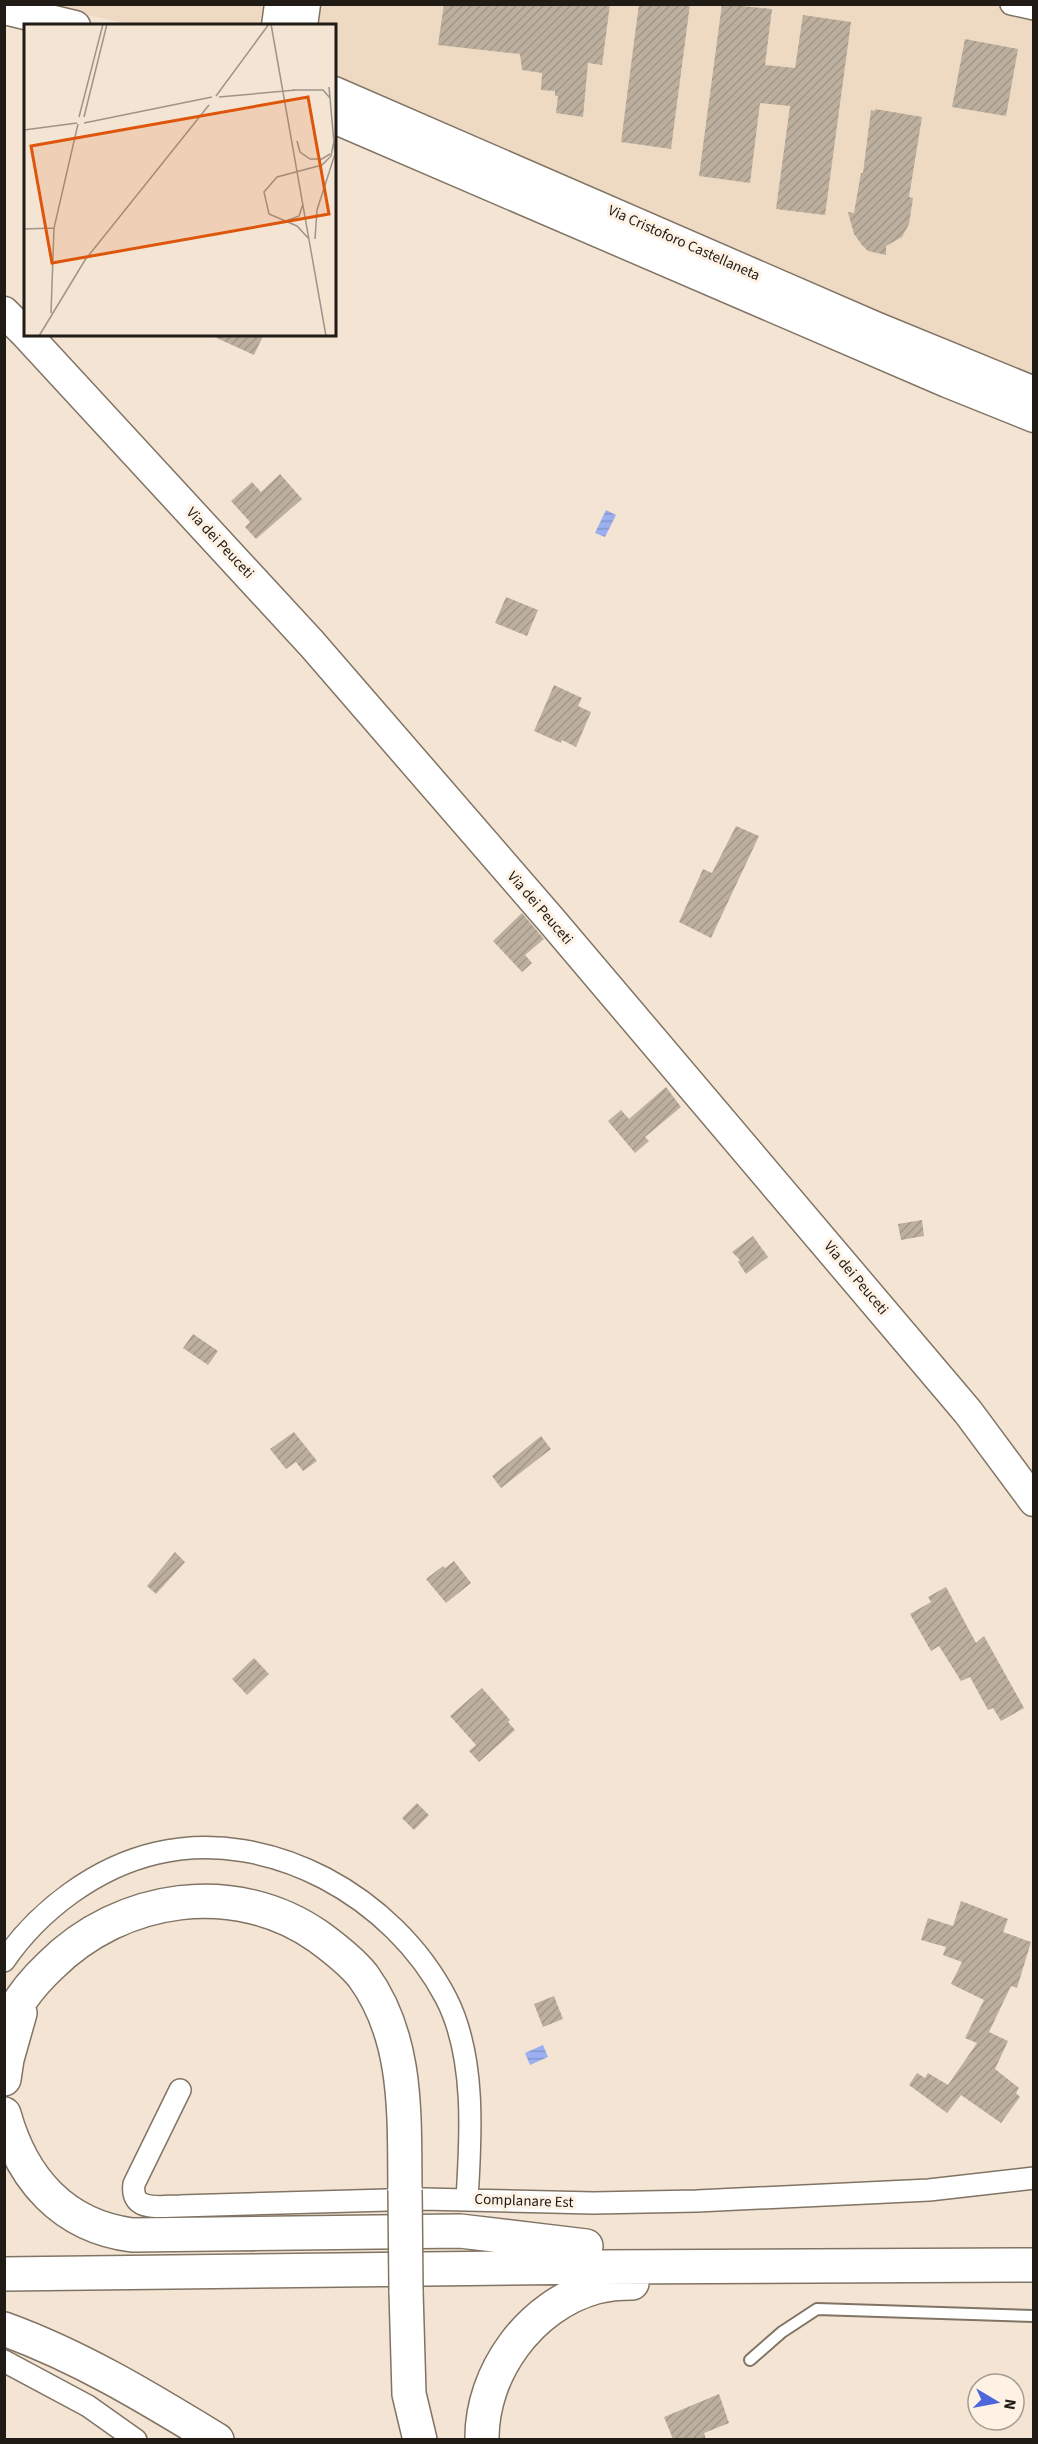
<svg xmlns="http://www.w3.org/2000/svg" width="1038" height="2444" viewBox="0 0 1038 2444" font-family="'Source Sans 3',sans-serif">
  <style>
    .built { fill: #eedac3 }
    .water { fill: url(#water-rules) }
    .building { fill: url(#building-hatch) }
    .lines { fill: none; stroke-linecap: round; stroke-linejoin: round }
    .lane-casing { stroke: #817464; stroke-width: 14 }
    .street-casing { stroke: #817464; stroke-width: 24 }
    .secondary-casing { stroke: #817464; stroke-width: 33 }
    .highway-casing { stroke: #817464; stroke-width: 36 }
    .lane { stroke: #fff; stroke-width: 10 }
    .street { stroke: #fff; stroke-width: 21 }
    .secondary { stroke: #fff; stroke-width: 30 }
    .highway { stroke: #fff; stroke-width: 33 }
    .highway-bridge-casing { stroke: #817464; stroke-width: 36; stroke-linecap: butt }
    .highway-bridge { stroke: #fff; stroke-width: 33 }
    .labels { text-anchor: middle; dominant-baseline: central; stroke-width: 6; stroke-linejoin: round; paint-order: stroke }
    .street-label { font-size: 15px; fill: #211b15; stroke: #fef2e4 }
    .inset-road { fill: none; stroke: #9f9487; stroke-width: 1.5 }
    .view { fill: #de560c; fill-opacity: 0.15; stroke: #de560c; stroke-width: 3 }
    .inset-edge { fill: none; stroke: #211b15; stroke-width: 3 }
  </style>
  <defs>
    <pattern id="water-rules" width="6" height="5" patternUnits="userSpaceOnUse" patternTransform="scale(1.5)"><rect width="6" height="5" fill="#9baff1"/><path d="M0 2.5h6" fill="none" stroke="#8596ce"/></pattern>
    <pattern id="building-hatch" width="6" height="6" patternUnits="userSpaceOnUse" patternTransform="scale(1.5)"><rect width="6" height="6" fill="#bcaf9e"/><path d="M-1 1l2-2M0 6l6-6M5 7l2-2" fill="none" stroke="#a19687"/></pattern>
  </defs>
  <rect width="100%" height="100%" fill="#f3e4d3"/>
  <path class="built" d="M44,5H1033V380L335,79L334,26L132,25Z"/>
  <path class="water" d="M606,510L616,515L605,537L595,533Z
    M543,2045L548,2057L530,2065L525,2053Z"/>
  <path class="building" d="M444,4H610L602,65L588,63L583,117L556,113L558,96H555V91L541,90L542,73L522,70L520,54L438,45Z
    M639,4H690L671,149L621,142Z
    M722,4L772,9L765,65L795,68L803,15L851,22L825,215L776,209L790,106L760,103L750,183L699,176Z
    M965,39L1018,49L1006,116L952,107Z
    M875,109L922,117L909,197L913,198L909,224L902,237L886,246V255L868,251L862,245L854,234L848,212L854,213L861,173H863L871,110L875,111Z
    M208,334H264L254,355Z
    M280,474L302,499L256,539L245,527L250,522L231,501L252,482L261,492Z
    M506,597L538,610L527,636L495,623Z
    M554,685L582,698L578,706L591,712L576,747L562,740L561,743L534,731Z
    M736,826L759,836L711,938L679,922L703,869L712,873Z
    M522,913L544,939L525,955L532,963L522,972L493,941Z
    M666,1087L681,1107L645,1137L649,1141L635,1153L608,1121L621,1110L629,1119Z
    M922,1220L924,1236L901,1240L898,1224Z
    M753,1236L768,1257L746,1274L738,1262L740,1260L732,1252Z
    M193,1334L218,1351L208,1365L183,1348Z
    M294,1432L317,1461L303,1471L296,1462L286,1469L270,1449Z
    M541,1436L551,1449L501,1488L492,1476Z
    M175,1552L185,1562L156,1594L147,1586Z
    M454,1561L471,1583L446,1603L426,1579L443,1566L445,1568Z
    M946,1587L976,1643L984,1636L1024,1708L1001,1721L993,1708L988,1710L970,1677L961,1681L939,1646L931,1651L910,1614L931,1602L928,1597Z
    M254,1658L269,1674L247,1695L232,1679Z
    M482,1688L510,1720L508,1722L515,1730L479,1762L469,1751L476,1745L450,1716Z
    M417,1803L429,1815L414,1830L402,1818Z
    M961,1901L1008,1919L1003,1932L1031,1942L1017,1988L1011,1986L989,2032L1008,2041L995,2069L1019,2088L1016,2093L1020,2097L1001,2123L961,2095L947,2113L909,2085L917,2073L925,2078L928,2073L948,2085L977,2043L965,2038L984,2000L951,1984L962,1962L943,1955L946,1947L921,1940L928,1918L953,1926Z
    M554,1996L563,2019L543,2027L534,2004Z
    M719,2394L729,2423L704,2433L706,2439H673L664,2417Z"/>
  <g class="lines">
    <defs>
      <path id="lane" d="M750,2360L782,2332L817,2309L1034,2316"/>
      <path id="street" d="M1011,4L1034,9
        M4,1961C39,1910 96,1867 157,1853C271,1827 394,1898 446,1998C476,2056 471,2136 467,2199
        M180,2090L134,2184C130,2213 161,2206 180,2206L423,2199L593,2203L697,2201L929,2190L1034,2178
        M4,2361L88,2406L136,2440"/>
      <path id="secondary" d="M4,9L75,26
        M277,26L280,4
        M302,26L305,4
        M334,92L875,327L1034,392
        M334,118L947,382L1034,417
        M4,312L26,334
        M26,334L312,644L551,920L968,1412L1034,1501"/>
      <path id="highway" d="M4,2033C13,2006 30,1985 50,1966C121,1895 235,1878 319,1937C334,1948 351,1961 363,1976C409,2039 404,2117 405,2190
        M4,2079L7,2059L20,2013
        M4,2114C22,2179 63,2226 132,2235L460,2231L586,2246
        M4,2274L600,2267L1034,2265
        M406,2291L409,2394L420,2440
        M4,2329C81,2357 148,2398 217,2440
        M482,2440C481,2373 530,2305 596,2287C608,2284 620,2283 632,2283"/>
    </defs>
    <use href="#lane" class="lane-casing"/>
    <use href="#street" class="street-casing"/>
    <use href="#secondary" class="secondary-casing"/>
    <use href="#highway" class="highway-casing"/>
    <use href="#lane" class="lane"/>
    <use href="#street" class="street"/>
    <use href="#secondary" class="secondary"/>
    <use href="#highway" class="highway"/>
    <defs>
      <path id="highway-bridge" d="M405,2190L406,2291"/>
    </defs>
    <use href="#highway-bridge" class="highway-bridge-casing"/>
    <use href="#highway-bridge" class="highway-bridge"/>
  </g>
  <g class="labels">
    <g class="street-label">
      <text transform="translate(684 243) rotate(24)">Via Cristoforo Castellaneta</text>
      <text transform="translate(220 543) rotate(47)">Via dei Peuceti</text>
      <text transform="translate(540 908) rotate(49)">Via dei Peuceti</text>
      <text transform="translate(856 1278) rotate(50)">Via dei Peuceti</text>
      <text transform="translate(524 2201) rotate(2)">Complanare Est</text>
    </g>
  </g>
  <g transform="translate(24 24)">
    <rect width="312" height="312" fill="#f3e4d3"/>
    <path class="inset-road" d="M247,0L302,312M268,66H299L306,74M192,72L245,0M195,73L272,66M55,93L79,0M60,93L83,0M60,99L188,73M0,106L53,99M273,117L276,128L286,135H298L306,130M262,197L275,192L279,180M0,205L30,204M285,215L273,202L245,190L240,168L253,153L298,141L307,132L310,117M291,215L293,186L311,130L305,63M27,289L30,204L54,100M15,312L61,236L185,81"/>
    <path class="view" d="M284,73L305,190L28,239L7,122Z"/>
    <rect width="312" height="312" class="inset-edge"/>
  </g>
  <rect width="1038" height="2444" fill="none" stroke="#211b15" stroke-width="12"/>
  <g transform="translate(996 2402) rotate(100)"><circle r="28" fill="#fef2e4" stroke="#a69c91" stroke-width="1.5"/>
  <path d="M0-4.5L10 22L0 15L-10 22Z" fill="#4e66db"/>
  <text y="-9" font-size="16" font-weight="bold" text-anchor="middle" fill="#211b15">N</text>
  </g>
</svg>
